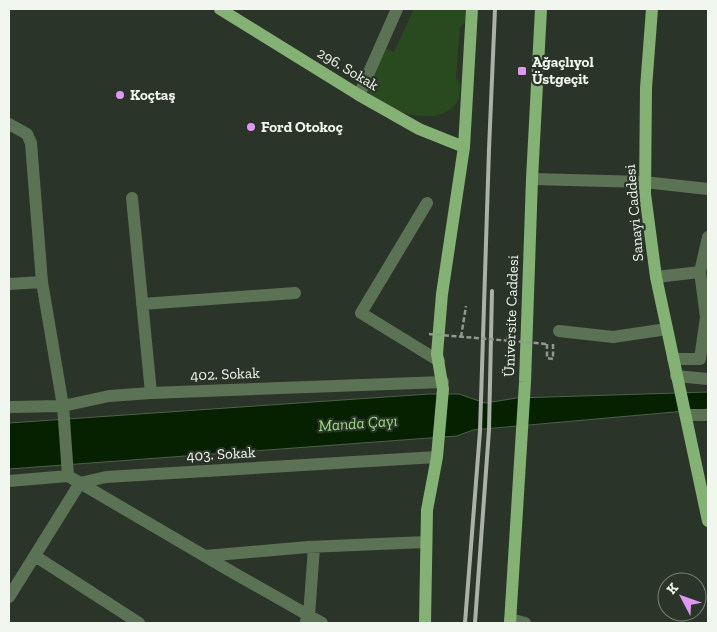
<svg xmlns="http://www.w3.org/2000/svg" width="717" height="632" viewBox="0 0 717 632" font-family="'Zilla Slab',serif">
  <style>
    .green { fill: #29491e }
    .water { fill: #062100; stroke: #4c6148 }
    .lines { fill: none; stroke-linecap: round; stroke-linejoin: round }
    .path { stroke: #91998f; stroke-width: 2.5; stroke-dasharray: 5 2.5; stroke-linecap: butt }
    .minor { stroke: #5c7254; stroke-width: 12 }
    .major { stroke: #84b274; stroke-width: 12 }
    .rail { stroke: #aab1a7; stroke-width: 4 }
    .path-bridge { stroke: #91998f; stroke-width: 2.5; stroke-dasharray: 5 2.5; stroke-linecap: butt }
    .poi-dot { fill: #de98f3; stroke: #2b3428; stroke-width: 2 }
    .labels { text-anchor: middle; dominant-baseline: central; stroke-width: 4.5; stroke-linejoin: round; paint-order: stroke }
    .poi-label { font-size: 15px; font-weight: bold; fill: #f1f7ef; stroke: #2b3428; text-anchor: start }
    .street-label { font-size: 15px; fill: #f1f7ef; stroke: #2b3428 }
    .water-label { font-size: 16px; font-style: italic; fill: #97df7e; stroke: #2b3428 }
  </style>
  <rect width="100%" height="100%" fill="#2b3428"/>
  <path class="green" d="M414,9H466V21L460,27L456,78L460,84C460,88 460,96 458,100C446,124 409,117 389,107C381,103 374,96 367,91L385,48L394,52Z"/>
  <path class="water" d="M708,392V409L473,430L457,436L9,469V423L429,394H459L485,403L517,398Z"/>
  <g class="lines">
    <path class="path" d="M461,337L466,306
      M507,341L511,312
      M547,344V358L553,359V343"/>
    <path class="minor" d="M359,95L397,9
      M9,124L27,134L31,143L42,282L63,406L68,476
      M532,179L644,182L708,189
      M132,198L151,393
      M427,203L361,313L439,361
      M700,272L708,237
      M656,277L700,272L706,317L700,359H673
      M9,284L42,282
      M142,304L295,293
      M559,331L613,337L667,329
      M676,376L708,379
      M9,407L63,406L109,396L151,393L443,382
      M686,415H708
      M9,481L68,476L80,483L106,477L437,457
      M35,556L139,623
      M205,556L308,547L426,542
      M9,597L80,483L232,572L322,623
      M510,619L525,623
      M306,621L309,616L314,547"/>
    <path class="major" d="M220,9L359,95L419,129L464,147
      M652,9L646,88L645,194L656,277L708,521
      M425,623L427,510L437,457L443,389L437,354L442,294L464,147L472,9
      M510,623L525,382L532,179L541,9"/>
    <path class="rail" d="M465,623L480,431L489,149L495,9
      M475,623L489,430L492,291"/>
    <path class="path-bridge" d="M429,334L547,344"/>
  </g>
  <g class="poi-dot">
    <rect x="517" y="66" width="10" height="10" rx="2.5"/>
    <circle cx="120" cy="95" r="5"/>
    <circle cx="251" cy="127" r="5"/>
  </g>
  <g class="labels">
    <g class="poi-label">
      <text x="532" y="62">Ağaçlıyol<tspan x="532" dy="17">Üstgeçit</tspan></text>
      <text x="130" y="95">Koçtaş</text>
      <text x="261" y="127">Ford Otokoç</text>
    </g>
    <g class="street-label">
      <text transform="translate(348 69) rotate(31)">296. Sokak</text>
      <text transform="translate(634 213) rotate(-95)">Sanayi Caddesi</text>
      <text transform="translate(511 316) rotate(-88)">Üniversite Caddesi</text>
      <text transform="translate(225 374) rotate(-2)">402. Sokak</text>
      <text transform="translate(221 454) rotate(-3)">403. Sokak</text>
    </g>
    <g class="water-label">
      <text transform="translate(358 423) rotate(-4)">Manda Çayı</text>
    </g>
  </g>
  <rect width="717" height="632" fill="none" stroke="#f1f7ef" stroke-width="20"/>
  <g transform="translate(682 597) rotate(311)"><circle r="24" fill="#2b3428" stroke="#7a8278"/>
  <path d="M0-4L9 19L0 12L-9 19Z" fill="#de98f3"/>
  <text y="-8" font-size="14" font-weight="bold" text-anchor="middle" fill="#f1f7ef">K</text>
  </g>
</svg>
